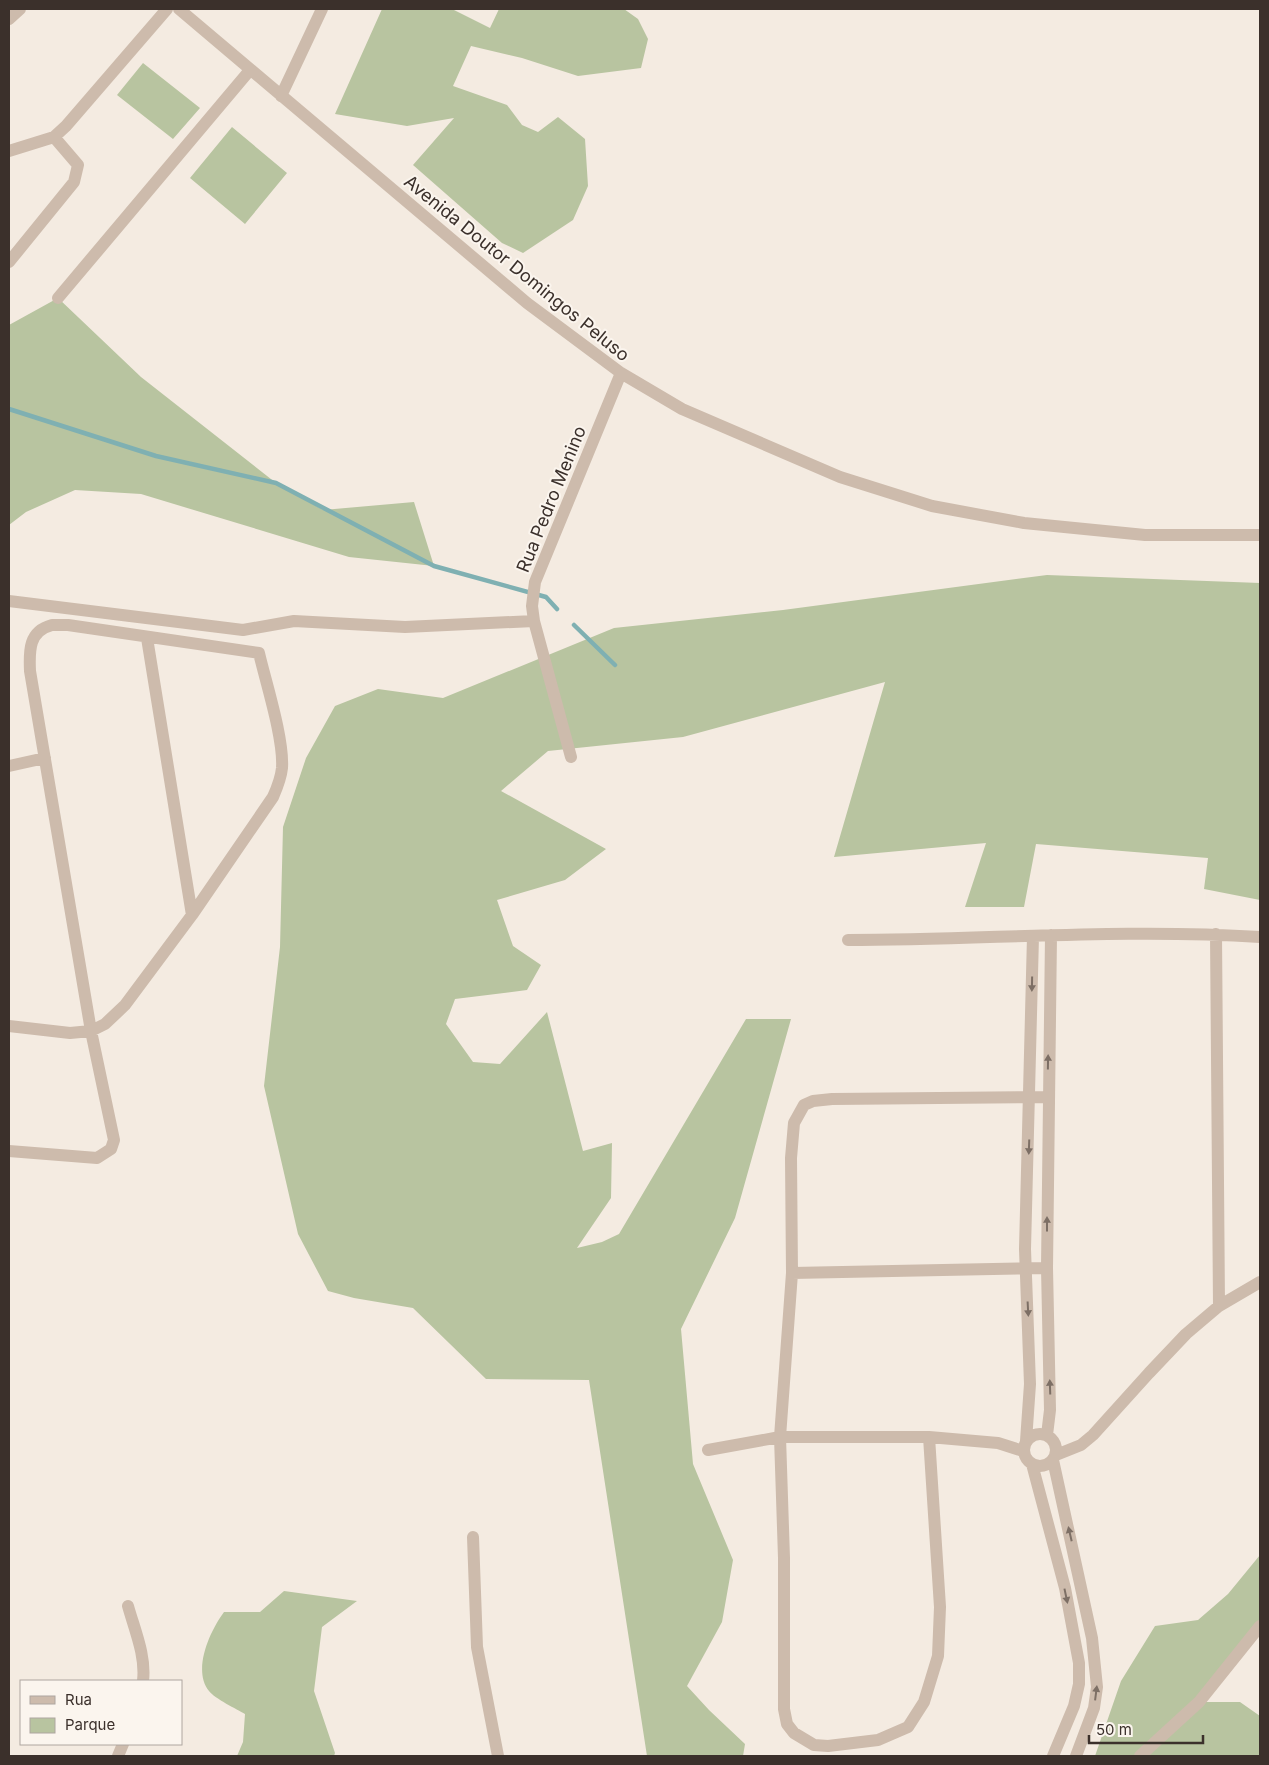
<svg xmlns="http://www.w3.org/2000/svg" width="1269" height="1765" viewBox="0 0 1269 1765" font-family="Inter,sans-serif">
  <style>
    .green { fill: #b8c4a0 }
    .lines { fill: none; stroke-linecap: round; stroke-linejoin: round }
    .stream { stroke: #7fb0b2; stroke-width: 4.5 }
    .minor { stroke: #cdbbac; stroke-width: 12 }
    .oneway { fill: #7d6f65 }
    .labels { text-anchor: middle; dominant-baseline: central; stroke-width: 4; stroke-linejoin: round; paint-order: stroke }
    .street-label { font-size: 18px; fill: #3b302b; stroke: #fbf5ee }
  </style>
  <rect width="100%" height="100%" fill="#f4ebe1"/>
  <path class="green" d="M382,9H452L490,28L499,9H624L638,19L648,39L641,68L578,76L522,58L471,46L453,86L507,105L522,125L538,132L558,117L585,139L588,186L573,220L523,253L502,243L413,165L454,118L407,126L335,114Z
    M143,63L200,108L173,139L117,95Z
    M232,127L287,173L245,224L190,178Z
    M58,298L141,377L276,483L323,510L414,502L434,566L349,557L141,494L75,490L26,512L9,525V325Z
    M1047,575L1260,583V900L1204,889L1208,858L1036,844L1024,907H965L986,843L834,857L885,682L683,737L548,751L501,791L606,849L565,880L497,900L513,946L541,965L527,990L455,999L446,1024L473,1062L500,1064L547,1012L583,1151L612,1143L611,1198L577,1248L602,1242L619,1234L746,1019H791L735,1218L681,1329L693,1464L733,1560L722,1622L687,1686L709,1710L745,1744L743,1756H647L589,1380L486,1379L413,1308L354,1298L328,1291L298,1234L264,1086L280,947L283,827L306,758L335,706L378,689L443,698L614,628L783,610Z
    M1260,1555V1636L1248,1643L1200,1702H1240L1260,1716V1756H1095L1121,1681L1155,1626L1198,1620L1228,1594Z
    M284,1591L357,1601L322,1627L314,1691L335,1753L334,1756H237L243,1742L245,1714C237,1709 215,1699 209,1691C192,1670 210,1631 224,1612H260Z"/>
  <g class="lines">
    <path class="stream" d="M9,409L156,456L276,483L434,566L546,597L557,609
      M574,625L615,665"/>
    <path class="minor" d="M179,9L527,303L621,373L682,409L840,477L932,506L1024,523L1145,535H1260
      M9,19L20,9
      M281,96L322,9
      M9,151L54,137L66,126L167,9
      M9,262L74,182L78,165L54,137
      M58,298L250,70
      M9,601L243,630L294,621L405,627L534,621
      M52,625H68L259,653C266,683 284,739 282,768C281,778 277,788 273,797L192,915L125,1005L105,1024L91,1031L30,671C29,650 29,631 52,625Z
      M147,638L192,915
      M571,757L534,621L532,606L535,582L621,373
      M9,766L45,758
      M1216,934L1219,1306
      M848,940C985,940 1123,928 1260,937
      M9,1026L70,1033L91,1031L114,1140L111,1149L97,1158L9,1151
      M792,1273L1047,1268
      M1024 1450a16 16 0 1 1 32 0a16 16 0 1 1-32 0Z
      M1047,1435L1050,1410L1047,1268L1051,935
      M929,1437L940,1607L938,1656L924,1702L908,1727L878,1740L828,1746L814,1745L794,1733L787,1724L784,1709V1558L780,1437L792,1273L791,1158L794,1123L804,1105L813,1101L832,1099L1047,1097
      M1026,1441L1030,1384L1025,1249L1033,936
      M708,1450L780,1437H929L998,1443L1023,1451
      M1056,1455L1081,1445L1093,1435L1149,1373L1186,1334L1219,1306L1260,1282
      M1053,1460L1092,1638L1097,1687L1094,1708L1076,1756
      M1032,1464L1065,1588L1079,1663V1684L1074,1706L1053,1756
      M473,1537L477,1647L498,1756
      M128,1606C135,1631 146,1656 143,1681
      M118,1756L123,1744
      M1140,1756L1199,1702L1260,1626"/>
  </g>
  <defs><path id="oneway-solid" d="M-6-.8H1V-3.2L6.5 0L1 3.2V.8H-6Z" transform="scale(1.25)"/></defs>
  <g class="oneway">
    <use href="#oneway-solid" transform="translate(1032 984) rotate(91)"/>
    <use href="#oneway-solid" transform="translate(1048 1062) rotate(-89)"/>
    <use href="#oneway-solid" transform="translate(1029 1147) rotate(92)"/>
    <use href="#oneway-solid" transform="translate(1047 1224) rotate(-90)"/>
    <use href="#oneway-solid" transform="translate(1028 1309) rotate(87)"/>
    <use href="#oneway-solid" transform="translate(1050 1387) rotate(-92)"/>
    <use href="#oneway-solid" transform="translate(1070 1534) rotate(-103)"/>
    <use href="#oneway-solid" transform="translate(1066 1596) rotate(78)"/>
    <use href="#oneway-solid" transform="translate(1096 1693) rotate(-83)"/>
  </g>
  <g class="labels">
    <g class="street-label">
      <text transform="translate(517 268) rotate(39)">Avenida Doutor Domingos Peluso</text>
      <text transform="translate(551 499) rotate(-68)">Rua Pedro Menino</text>
    </g>
  </g>
  <rect width="1269" height="1765" fill="none" stroke="#3b302b" stroke-width="20"/>
  <rect x="20" y="1680" width="162" height="65" fill="#fbf5ee" stroke="#aea6a0"/>
  <rect x="30" y="1696" width="25" height="8" fill="#cdbbac" stroke="#aea6a0"/>
  <text x="65" y="1705" font-size="15" fill="#3b302b">Rua</text>
  <rect x="30" y="1718" width="25" height="15" fill="#b8c4a0" stroke="#aea6a0"/>
  <text x="65" y="1730" font-size="15" fill="#3b302b">Parque</text>
  <path d="M1089 1735v8h114v-8" fill="none" stroke="#3b302b" stroke-width="2.5"/>
  <text x="1096" y="1735" font-size="15" fill="#3b302b" stroke="#fbf5ee" stroke-width="4" paint-order="stroke">50 m</text>
</svg>
